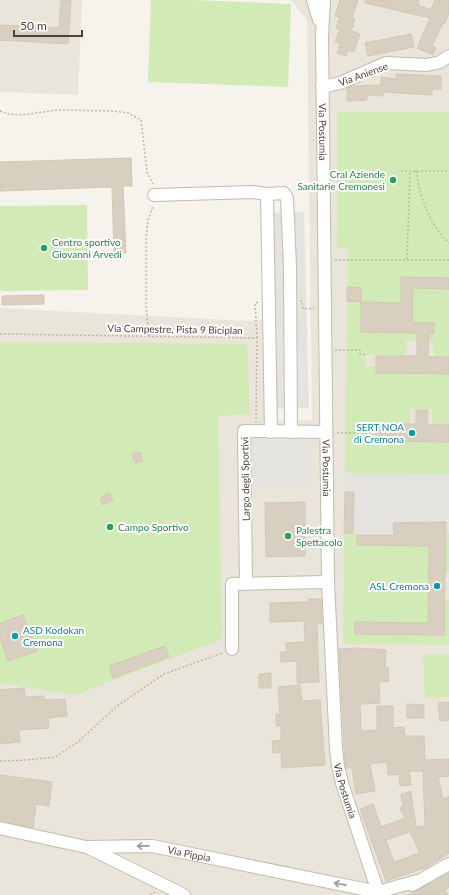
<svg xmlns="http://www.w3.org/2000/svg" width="449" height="895" viewBox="0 0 449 895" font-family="Lato,sans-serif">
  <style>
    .residential { fill: #eae5da }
    .green { fill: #d2eab5 }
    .parking { fill: #e5e3e0 }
    .building { fill: #d8cfc1; stroke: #d3c7b4; fill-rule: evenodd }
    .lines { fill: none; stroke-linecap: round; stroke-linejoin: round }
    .minor-casing { stroke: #c2bbae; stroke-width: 14 }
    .path { stroke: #c4b79f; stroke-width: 1.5; stroke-dasharray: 2 2; stroke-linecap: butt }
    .minor { stroke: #fff; stroke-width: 12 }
    .oneway { stroke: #9c9892 }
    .leisure-dot { fill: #2e9e5b; stroke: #fff; stroke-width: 1.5 }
    .culture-dot { fill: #0f9aa8; stroke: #fff; stroke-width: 1.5 }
    .labels { text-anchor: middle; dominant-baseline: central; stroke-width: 4; stroke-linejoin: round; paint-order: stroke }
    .street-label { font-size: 10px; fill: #4b4439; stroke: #fff }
    .leisure-label { font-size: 10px; fill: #27864d; stroke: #fff; text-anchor: start }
    .culture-label { font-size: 10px; fill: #0d838f; stroke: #fff; text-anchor: end }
  </style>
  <rect width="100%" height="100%" fill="#f6f3ec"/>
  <path class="residential" d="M0,0H82L78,95L0,92Z
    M291,0H449V895H0V308L248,321L266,320V421L312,420L307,20Z"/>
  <path class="green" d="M151,0H193L291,4L288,87L148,82Z
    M338,112H449V357H434V342L406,341V355H366V367H376V373L449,374V425L432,424V409H410V424H375V441L449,442V474L345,473L348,248H337Z
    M87,205L88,290L0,291V206Z
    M0,342L247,344L250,414L218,416L222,639L75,695L0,683Z
    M344,533H357V545L429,546L428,623L355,634L444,635L445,600H449V645L343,644Z
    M446,533H449V573H445Z
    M449,654V697L425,698L423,655Z"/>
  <path class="parking" d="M304,212L309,408L270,409L265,213Z
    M250,440H309V488L249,487Z
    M345,473L449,474V507H446V522L394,523V533H353V492H345Z"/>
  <path class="building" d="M61,0H71L68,44L0,40V25L59,28Z
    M340,0H358L352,18L355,19L351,31L360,34L354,52L348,50L346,56L337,53L340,43L335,42L340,29L336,28L340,17L335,16Z
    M365,0H419L418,5L431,10L435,0H449V13L445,23H443L432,46L436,48L433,55L417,48L430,18L365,3Z
    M411,34L414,47L368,56L365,43Z
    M396,74L441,76V89H432V95L383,92V96L367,95V100L347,101V88L352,86L383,85L381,84V77L396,79Z
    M131,158L132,186H123L126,253H114L112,187L0,191V162Z
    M401,277L449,278V289L413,288L412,322L434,323V334L429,333L428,357H449V374L376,373V356H417V333L361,332V302L401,303Z
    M347,287L361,288V302L347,301Z
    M44,295V304L2,305V296Z
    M416,410H428L427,424L449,425V442L375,441V424H416Z
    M140,452L143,461L135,463L132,454Z
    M345,492H354L353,533H344Z
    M110,493L113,500L103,505L100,498Z
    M305,502V556L266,557L265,503Z
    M446,522L444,635L355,634V622L428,623L429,546L357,545V535H394L393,523Z
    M308,599H321L322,624H317L319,682L297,683V661L281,662L280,652H286V643L305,642L304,621L270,622V603L308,602Z
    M23,615L37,651L8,661L0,638V623Z
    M165,646L169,657L113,678L109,666Z
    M357,648L386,650L385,668L388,667L389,681L379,682L380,703L360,704L361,731L377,730V706H393V728L404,727L405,736H424L425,760L449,759V776L438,777L443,799L449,796V853L428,867L386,881L360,809L373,804L381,827L405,818L400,808L403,806L401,795L411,791L416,827L425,826L423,771H409L411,785L400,786L399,774L388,775L387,762L370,764L375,791L356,794L352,768H346L345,765L339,649ZM410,832L420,853L394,862L386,840Z
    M271,673V688H259V674Z
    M300,685L302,701L320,700L325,765L282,768L281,752L273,753L272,741L281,740V726H276V714H280L278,687Z
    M24,688L25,697L44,696V700L65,699L67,716L48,718L49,728L19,730L20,742L0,744V690Z
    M449,702V720L440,721L438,703Z
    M407,704L424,705V718H407Z
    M0,775L52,782L49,806L36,804L33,828L0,821Z
    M449,873V887L445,890L448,895H408Z"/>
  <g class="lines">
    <defs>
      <g id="minor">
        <path d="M313,0L319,20"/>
        <path id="s1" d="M324,0L322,37L328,582L336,749L338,766L342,783L379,895"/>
        <path d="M322,87L340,83L386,63L427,65L440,62L449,56"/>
        <path d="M267,194L271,432"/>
        <path d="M154,195L253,192L267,194L284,193L287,198L290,266L291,432"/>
        <path d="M246,584L244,431L326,432"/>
        <path d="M232,649V584L328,582"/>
        <path id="s2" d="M0,828L86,847L152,846L378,892L417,881"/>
        <path d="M89,848L184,895"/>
        <path d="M412,885L449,864"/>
      </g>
    </defs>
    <use href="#minor" class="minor-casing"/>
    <path class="path" d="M0,111L8,114L22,115L57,110L113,111L128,113L141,120L147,172L153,184
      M401,171H449
      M416,171C421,200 428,222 449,243
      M407,259L410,171
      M335,260H449
      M300,301H302L303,309L314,308
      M0,334L257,338L256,422
      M149,336L146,307V239L148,220L153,206
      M257,338L255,303L259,302
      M335,350H360V354L366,355
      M337,433H372
      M0,761L27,760L55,757L78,742L117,706L164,674L222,653
      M150,895L155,892"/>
    <use href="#minor" class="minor"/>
  </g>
  <defs><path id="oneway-shaft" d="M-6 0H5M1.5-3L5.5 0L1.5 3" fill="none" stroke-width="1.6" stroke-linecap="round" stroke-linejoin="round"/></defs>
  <g class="oneway">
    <use href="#oneway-shaft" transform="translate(143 846) rotate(179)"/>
    <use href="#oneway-shaft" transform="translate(340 884) rotate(-169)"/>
  </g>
  <g class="leisure-dot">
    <circle cx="393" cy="180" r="4"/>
    <circle cx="44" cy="248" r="4"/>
    <circle cx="110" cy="527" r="4"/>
    <circle cx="288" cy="536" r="4"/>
  </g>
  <g class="culture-dot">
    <circle cx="412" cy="433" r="4"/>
    <circle cx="437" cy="586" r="4"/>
    <circle cx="15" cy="636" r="4"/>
  </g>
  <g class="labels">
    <g class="street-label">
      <text transform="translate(363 74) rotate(-20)">Via Aniense</text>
      <text stroke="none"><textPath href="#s1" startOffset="132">Via Postumia</textPath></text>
      <text transform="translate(175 329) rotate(1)">Via Campestre, Pista 9 Biciplan</text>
      <text stroke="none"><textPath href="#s1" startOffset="468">Via Postumia</textPath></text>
      <text transform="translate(245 479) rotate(-91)">Largo degli Sportivi</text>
      <text stroke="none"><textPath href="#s1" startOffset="792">Via Postumia</textPath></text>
      <text stroke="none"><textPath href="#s2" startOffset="192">Via Pippia</textPath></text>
    </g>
    <g class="leisure-label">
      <text x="385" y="174" text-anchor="end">Cral Aziende<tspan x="385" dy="12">Sanitarie Cremonesi</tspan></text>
      <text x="52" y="242">Centro sportivo<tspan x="52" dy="12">Giovanni Arvedi</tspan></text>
      <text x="118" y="527">Campo Sportivo</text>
      <text x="296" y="530">Palestra<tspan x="296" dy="12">Spettacolo</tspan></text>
    </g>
    <g class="culture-label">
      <text x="404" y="427">SERT NOA<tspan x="404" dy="12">di Cremona</tspan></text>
      <text x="429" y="586">ASL Cremona</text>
      <text x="23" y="630" text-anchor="start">ASD Kodokan<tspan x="23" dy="12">Cremona</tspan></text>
    </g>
  </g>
  <path d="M14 30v6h68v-6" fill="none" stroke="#4b4439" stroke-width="2"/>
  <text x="20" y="30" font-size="12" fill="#4b4439" stroke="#ffffff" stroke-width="3" paint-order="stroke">50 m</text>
</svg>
